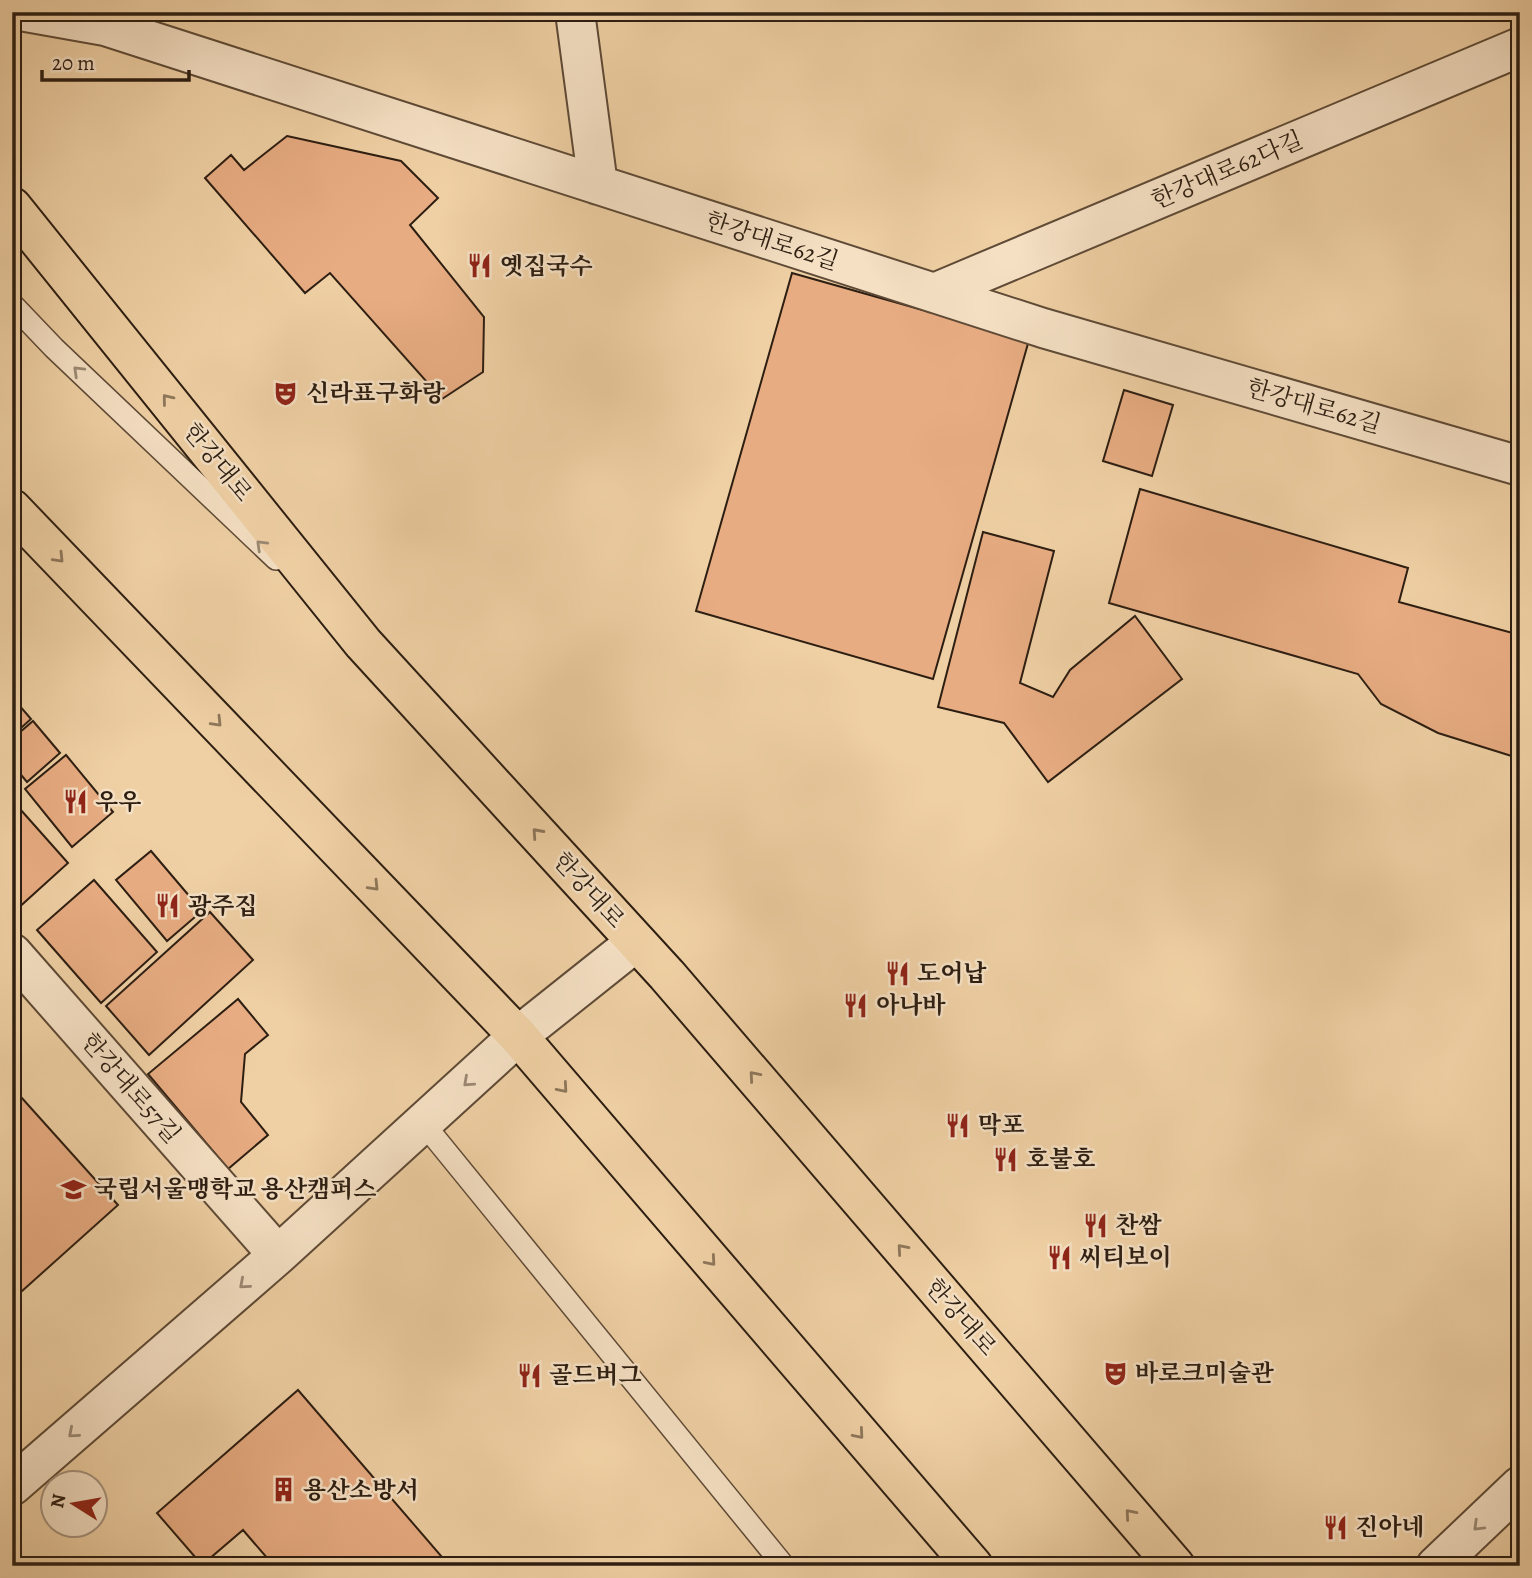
<svg xmlns="http://www.w3.org/2000/svg" width="1532" height="1578" viewBox="0 0 1532 1578" font-family="Alegreya,'Noto Serif KR',serif">
  <style>
    .building { fill: #e8ac82; stroke: #2d1e12; stroke-width: 2 }
    .lines { fill: none; stroke-linecap: round; stroke-linejoin: round }
    .lane-casing { stroke: #5e4a36; stroke-width: 24 }
    .street-casing { stroke: #5e4a36; stroke-width: 42 }
    .primary-casing { stroke: #2d1e12; stroke-width: 42 }
    .lane { stroke: #f5e0c4; stroke-width: 21 }
    .street { stroke: #f5e0c4; stroke-width: 38 }
    .primary { stroke: #efd0a4; stroke-width: 38 }
    .oneway { stroke: #9b8974 }
    .oneway2 { stroke: #8e775b }
    .labels { text-anchor: middle; dominant-baseline: central; stroke-width: 5; stroke-linejoin: round; paint-order: stroke }
    .street-label { font-size: 24px; fill: #2d1e12; stroke: #f5e0c4 }
    .poi-label { font-size: 24px; font-weight: bold; fill: #2d1e12; stroke: #f5e0c4; text-anchor: start }
  </style>
  <rect width="100%" height="100%" fill="#efd0a4"/>
  <filter id="stains"><feTurbulence type="fractalNoise" baseFrequency=".00286" numOctaves="4"/><feColorMatrix values="0 0 0 0 .2 0 0 0 0 .09 0 0 0 0 .02 0 0 0 .5 -.17"/></filter>
  <radialGradient id="worn" r=".72"><stop offset=".6" stop-color="#630" stop-opacity="0"/><stop offset="1" stop-color="#630" stop-opacity=".3"/></radialGradient>
  <path class="building" d="M287,136L401,161L438,198L410,225L484,317L483,372L442,399L330,273L305,293L205,178L231,155L244,170Z
    M792,273L1029,340L933,679L696,611Z
    M1124,390L1173,405L1152,476L1103,461Z
    M1140,489L1408,568L1399,602L1520,635V754L1518,758L1438,733L1381,704L1358,674L1109,603Z
    M983,532L1054,551L1020,683L1053,697L1070,670L1135,616L1182,679L1048,782L1004,723L938,707Z
    M12,697L31,719L12,736Z
    M33,721L60,753L27,782L12,764V739Z
    M66,755L113,812L72,847L25,789Z
    M12,800L68,863L16,910L12,906Z
    M151,851L202,911L167,941L116,880Z
    M94,880L157,952L101,1003L37,930Z
    M210,912L253,960L149,1055L106,1006Z
    M238,999L268,1035L245,1054L241,1102L268,1135L228,1169L148,1074Z
    M12,1087L118,1205L12,1300Z
    M298,1390L448,1564L449,1566H274L243,1530L202,1565L157,1513Z"/>
  <g class="lines">
    <defs>
      <path id="lane" d="M12,304L54,348L276,559
        M423,1123L784,1566"/>
      <path id="street" d="M26,12L105,26L1043,328L1520,466
        M575,12L598,185
        M934,293L1520,47
        M12,953L278,1255
        M12,1486L278,1255L518,1036L636,942
        M1436,1566L1520,1486"/>
      <path id="primary" d="M12,207L363,643L667,975L1175,1566
        M12,509L518,1036L973,1566"/>
    </defs>
    <use href="#lane" class="lane-casing"/>
    <use href="#street" class="street-casing"/>
    <use href="#primary" class="primary-casing"/>
    <use href="#lane" class="lane"/>
    <use href="#street" class="street"/>
    <use href="#primary" class="primary"/>
  </g>
  <defs><path id="oneway-chevron" d="M-2-3.5L2.5 0L-2 3.5" fill="none" stroke-width="1.6" stroke-linecap="round" stroke-linejoin="round" transform="scale(1.75)"/></defs>
  <g class="oneway">
    <use href="#oneway-chevron" transform="translate(78 371) rotate(-136)"/>
    <use href="#oneway-chevron" transform="translate(261 545) rotate(-136)"/>
    <use href="#oneway-chevron" transform="translate(468 1082) rotate(138)"/>
    <use href="#oneway-chevron" transform="translate(244 1284) rotate(139)"/>
    <use href="#oneway-chevron" transform="translate(73 1433) rotate(139)"/>
    <use href="#oneway-chevron" transform="translate(1478 1526) rotate(136)"/>
  </g>
  <g class="oneway2">
    <use href="#oneway-chevron" transform="translate(167 399) rotate(-129)"/>
    <use href="#oneway-chevron" transform="translate(59 558) rotate(46)"/>
    <use href="#oneway-chevron" transform="translate(217 722) rotate(46)"/>
    <use href="#oneway-chevron" transform="translate(537 833) rotate(-132)"/>
    <use href="#oneway-chevron" transform="translate(374 886) rotate(46)"/>
    <use href="#oneway-chevron" transform="translate(754 1076) rotate(-131)"/>
    <use href="#oneway-chevron" transform="translate(563 1088) rotate(49)"/>
    <use href="#oneway-chevron" transform="translate(902 1249) rotate(-131)"/>
    <use href="#oneway-chevron" transform="translate(711 1261) rotate(49)"/>
    <use href="#oneway-chevron" transform="translate(859 1434) rotate(49)"/>
    <use href="#oneway-chevron" transform="translate(1130 1514) rotate(-131)"/>
  </g>
  <defs>
    <symbol id="restaurant-bare" viewBox="-9 -9 18 18"><path d="M-5-6h1v4h1v-4h1v4h1v-4h1v5L-1.5 .5V6h-2V.5L-5-1ZM5-6V6H3V1.5H1.5Q1.5-4 5-6Z" fill="#8f2418" stroke="#f5e0c4" stroke-width="2.5" paint-order="stroke"/></symbol>
    <symbol id="theatre-bare" viewBox="-9 -9 18 18"><path d="M-5-5.5Q0-4 5-5.5V0Q5 5 0 6Q-5 5-5 0ZM-3.3-2.5H-1v1.5H-3.3ZM1-2.5H3.3v1.5H1ZM-2.8 1Q0 5.5 2.8 1Z" fill="#8f2418" stroke="#f5e0c4" stroke-width="2.5" paint-order="stroke"/></symbol>
    <symbol id="school-bare" viewBox="-9 -9 18 18"><path d="M0-5L7-2L0 1L-7-2ZM-4 1L0 2.5L4 1V4Q0 6-4 4Z" fill="#8f2418" stroke="#f5e0c4" stroke-width="2.5" paint-order="stroke"/></symbol>
    <symbol id="building-bare" viewBox="-9 -9 18 18"><path d="M-4-6H4V6H1V3H-1V6H-4ZM-2.5-4.3h1.7v1.8h-1.7ZM.8-4.3h1.7v1.8H.8ZM-2.5-1h1.7V.8h-1.7ZM.8-1h1.7V.8H.8Z" fill="#8f2418" stroke="#f5e0c4" stroke-width="2.5" paint-order="stroke"/></symbol>
  </defs>
  <g fill-rule="evenodd">
    <use href="#restaurant-bare" x="462" y="248" width="35" height="35"/>
    <use href="#theatre-bare" x="268" y="376" width="35" height="35"/>
    <use href="#restaurant-bare" x="58" y="784" width="35" height="35"/>
    <use href="#restaurant-bare" x="150" y="888" width="35" height="35"/>
    <use href="#restaurant-bare" x="880" y="956" width="35" height="35"/>
    <use href="#restaurant-bare" x="838" y="988" width="35" height="35"/>
    <use href="#restaurant-bare" x="940" y="1108" width="35" height="35"/>
    <use href="#restaurant-bare" x="988" y="1142" width="35" height="35"/>
    <use href="#school-bare" x="56" y="1172" width="35" height="35"/>
    <use href="#restaurant-bare" x="1078" y="1208" width="35" height="35"/>
    <use href="#restaurant-bare" x="1042" y="1240" width="35" height="35"/>
    <use href="#theatre-bare" x="1098" y="1356" width="35" height="35"/>
    <use href="#restaurant-bare" x="512" y="1358" width="35" height="35"/>
    <use href="#building-bare" x="266" y="1472" width="35" height="35"/>
    <use href="#restaurant-bare" x="1318" y="1510" width="35" height="35"/>
  </g>
  <g class="labels">
    <g class="street-label">
      <text transform="translate(1227 170) rotate(-23)">한강대로62다길</text>
      <text transform="translate(772 241) rotate(18)">한강대로62길</text>
      <text transform="translate(1314 406) rotate(16)">한강대로62길</text>
      <text transform="translate(218 462) rotate(51)">한강대로</text>
      <text transform="translate(589 890) rotate(48)">한강대로</text>
      <text transform="translate(131 1088) rotate(49)">한강대로57길</text>
      <text transform="translate(961 1317) rotate(49)">한강대로</text>
    </g>
    <g class="poi-label">
      <text x="500" y="266">옛집국수</text>
      <text x="306" y="393">신라표구화랑</text>
      <text x="95" y="802">우우</text>
      <text x="188" y="906">광주집</text>
      <text x="917" y="973">도어납</text>
      <text x="876" y="1005">아나바</text>
      <text x="978" y="1125">막포</text>
      <text x="1026" y="1159">호불호</text>
      <text x="94" y="1189">국립서울맹학교 용산캠퍼스</text>
      <text x="1115" y="1225">찬쌈</text>
      <text x="1079" y="1257">씨티보이</text>
      <text x="1135" y="1373">바로크미술관</text>
      <text x="549" y="1375">골드버그</text>
      <text x="303" y="1490">용산소방서</text>
      <text x="1355" y="1527">진아네</text>
    </g>
  </g>
  <rect width="1532" height="1578" fill="none" stroke="#efd0a4" stroke-width="42"/>
  <rect x="14" y="14" width="1504" height="1550" fill="none" stroke="#2d1e12" stroke-width="3.5"/>
  <rect x="21" y="21" width="1490" height="1536" fill="none" stroke="#2d1e12" stroke-width="2"/>
  <g transform="translate(74 1504) rotate(281)"><circle r="33" fill="#f5e0c4" stroke="#a5927d" stroke-width="2"/>
  <path d="M0-5L12 26L0 18L-12 26Z" fill="#8f2418"/>
  <text y="-10" font-size="19" font-weight="bold" text-anchor="middle" fill="#2d1e12">N</text>
  </g>
  <path d="M42 70v10h147v-10" fill="none" stroke="#2d1e12" stroke-width="3.5"/>
  <text x="52" y="70" font-size="21" fill="#2d1e12" stroke="#f5e0c4" stroke-width="5" paint-order="stroke">20 m</text>
  <rect width="100%" height="100%" filter="url(#stains)"/>
  <rect width="100%" height="100%" fill="url(#worn)"/>
</svg>
